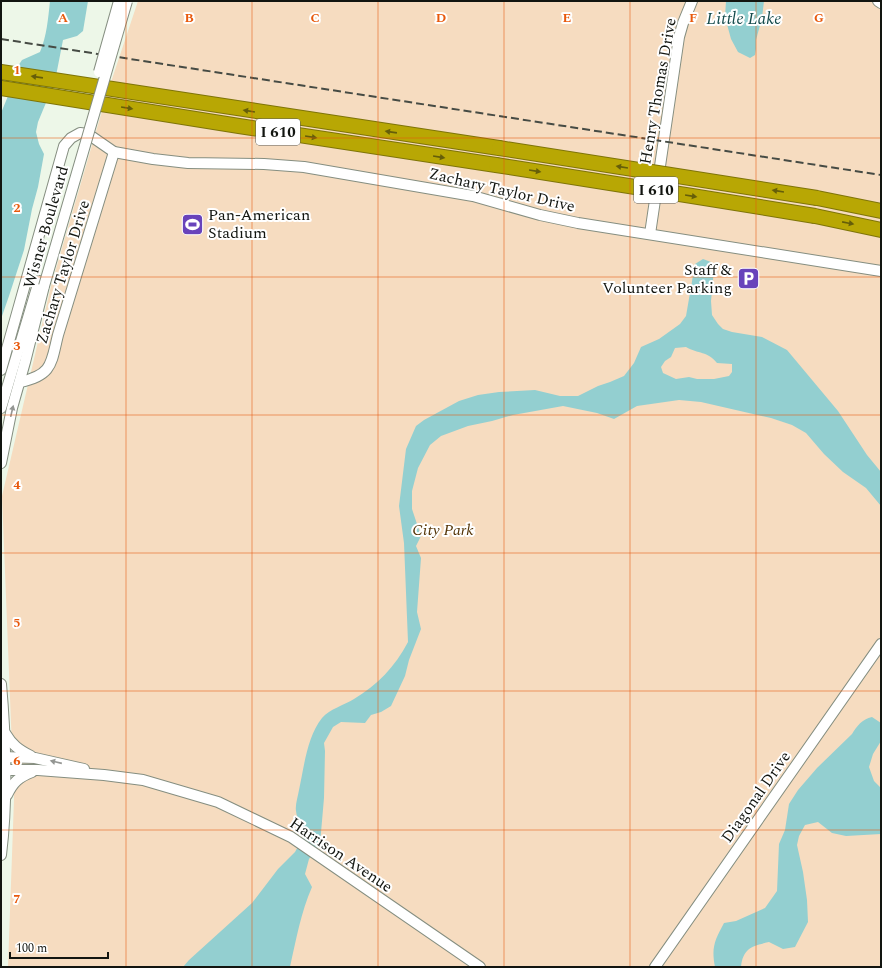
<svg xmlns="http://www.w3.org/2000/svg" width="882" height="968" font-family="Spectral,serif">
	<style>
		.green { fill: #f6dcc0 }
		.water { fill: #93cfd0; fill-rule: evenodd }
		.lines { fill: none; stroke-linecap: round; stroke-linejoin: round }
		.minor-casing { stroke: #858e80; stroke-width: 12 }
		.highway-casing { stroke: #7e7408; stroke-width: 16 }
		.minor { stroke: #fff; stroke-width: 10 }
		.highway { stroke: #b8a704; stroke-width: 14 }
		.rail { stroke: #464b44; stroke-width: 2; stroke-dasharray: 8 4; stroke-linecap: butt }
		.minor-bridge-casing { stroke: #858e80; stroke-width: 12; stroke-linecap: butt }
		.highway-bridge-casing { stroke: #7e7408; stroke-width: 16; stroke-linecap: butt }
		.minor-bridge { stroke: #fff; stroke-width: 10 }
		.highway-bridge { stroke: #b8a704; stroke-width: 14 }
		.oneway { fill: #655e0a }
		.oneway2 { fill: #949693 }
		.grid { fill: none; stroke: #e8590c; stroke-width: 1; stroke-opacity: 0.55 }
		.labels { text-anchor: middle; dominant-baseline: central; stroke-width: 4; stroke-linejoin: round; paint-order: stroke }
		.shield { fill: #fff; stroke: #595b58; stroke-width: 1 }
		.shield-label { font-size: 15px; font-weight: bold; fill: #121510 }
		.street-label { font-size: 16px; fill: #121510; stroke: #fff }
		.poi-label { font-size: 16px; fill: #121510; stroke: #fff; text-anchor: start }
		.park-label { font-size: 16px; font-style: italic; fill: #553507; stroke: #fff }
		.water-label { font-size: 17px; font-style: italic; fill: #154b4c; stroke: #fff }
		.grid-label { font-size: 13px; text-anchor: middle; font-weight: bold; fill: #e8590c; stroke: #fff; stroke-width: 4; stroke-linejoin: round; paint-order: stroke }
	</style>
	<rect width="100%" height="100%" fill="#edf7e8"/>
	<path class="green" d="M138 1H881V967H8L14 799 2 496 51 286 106 97Z"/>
	<g class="water">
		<path d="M50 1H88L83 31 77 36 63 40 55 81 38 122 36 132 39 144 44 154 38 187 32 209 24 250 9 296 1 319V113L8 96 16 69 22 60 40 52C47 35 48 19 50 1Z"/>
		<path d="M726 1H764L762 18 756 40V49L755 55 750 58 738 52 731 39 725 17Z"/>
		<path d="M703 259 711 262 714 269 711 301 712 315 718 324 723 329 732 332 762 337 787 350 838 411 867 455 881 472V506L866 488 843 472 824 454 806 433 792 425 771 418 701 402 679 400 637 406 614 419 597 413 563 406 513 415 492 421 468 426 441 436 430 445 418 468 412 491V509L421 536 416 546 421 558 417 612 421 629 409 660 405 676 391 706 381 712 371 715 365 723 341 722 333 727 324 743 325 751 324 798 320 844 309 859 305 874 312 887C301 912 296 940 290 967H183L189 960 252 903 278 869 295 852 306 832C301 825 297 820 296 811 295 805 298 796 299 790 304 767 307 737 322 718 330 709 344 705 354 699 377 685 395 667 408 642L404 543 399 506 406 449 416 426 424 420 459 401 478 395 499 392 535 390 560 396H578L598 386 610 382 624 376 634 363 641 347 659 339 680 324 686 316 695 264ZM686 347C698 354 708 351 717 363L732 364V372L729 376 714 379H697L689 377 676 379 663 373 661 367 665 361 671 357 675 348Z"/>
		<path d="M872 717 881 723V741L873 754 869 767 874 781 881 788V834L846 836 832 833 818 822 805 825 799 836 797 845 803 872 807 900 808 922 795 947 783 949 769 942C752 946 743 948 741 967H715C711 947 715 940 724 923L736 921 765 908 777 891 779 844 785 830 789 804 798 790 817 768 852 734C857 726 862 719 872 717Z"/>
	</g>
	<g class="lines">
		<defs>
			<g id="minor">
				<path d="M878 1 881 3"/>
				<path d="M650 234 679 37 683 23 692 1"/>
				<path d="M1 370 64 146 71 138 80 133 88 134 114 152 153 159 188 163 264 164 304 167 473 196 540 215 578 223 881 271"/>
				<path d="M20 382C53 375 51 363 58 335L114 152"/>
				<path d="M1 408 39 281"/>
				<path d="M1 463 12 408 25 362 44 286"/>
				<path d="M1 684C6 741 8 798 1 855"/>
				<path d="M5 733C12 745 19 750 31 756"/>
				<path d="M1 757 35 758 84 769"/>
				<path d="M1 770H38L104 775 143 780 218 802 291 837 480 967"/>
				<path d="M7 795C13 782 19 777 32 772"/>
				<path d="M655 967 881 644"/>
			</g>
			<g id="highway">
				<path d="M1 72 499 148"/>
				<path d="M1 88 239 126 496 165"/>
				<path d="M817 198 881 211"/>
				<path d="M815 216 881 230"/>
			</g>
		</defs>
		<use href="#minor" class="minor-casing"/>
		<use href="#highway" class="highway-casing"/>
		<use href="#minor" class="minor"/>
		<use href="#highway" class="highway"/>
		<path class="rail" d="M1 39 881 175"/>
		<defs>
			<g id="minor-bridge">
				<path d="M99 72 119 1"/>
				<path d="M44 286 127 1"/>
			</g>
			<g id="highway-bridge">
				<path d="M499 148 817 198"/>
				<path d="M496 165 692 196 815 216"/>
			</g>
		</defs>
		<use href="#minor-bridge" class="minor-bridge-casing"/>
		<use href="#highway-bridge" class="highway-bridge-casing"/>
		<use href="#minor-bridge" class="minor-bridge"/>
		<use href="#highway-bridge" class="highway-bridge"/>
	</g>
	<defs><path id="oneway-solid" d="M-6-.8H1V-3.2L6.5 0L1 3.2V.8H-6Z"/></defs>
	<g class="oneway">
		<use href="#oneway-solid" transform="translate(37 77) rotate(-172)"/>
		<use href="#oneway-solid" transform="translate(127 108) rotate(9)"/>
		<use href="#oneway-solid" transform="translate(249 111) rotate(-171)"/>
		<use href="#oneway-solid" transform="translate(391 132) rotate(-172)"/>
		<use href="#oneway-solid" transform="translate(311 137) rotate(9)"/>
		<use href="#oneway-solid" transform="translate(439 157) rotate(9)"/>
		<use href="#oneway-solid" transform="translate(622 167) rotate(-171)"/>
		<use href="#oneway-solid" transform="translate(535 171) rotate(9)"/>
		<use href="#oneway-solid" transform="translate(778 191) rotate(-171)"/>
		<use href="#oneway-solid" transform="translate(691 196) rotate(9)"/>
		<use href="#oneway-solid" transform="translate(848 223) rotate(11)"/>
	</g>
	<g class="oneway2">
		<use href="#oneway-solid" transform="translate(12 411) rotate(-77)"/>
		<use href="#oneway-solid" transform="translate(56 762) rotate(-167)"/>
	</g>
	<path class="grid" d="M126 1V967M252 1V967M378 1V967M504 1V967M630 1V967M756 1V967M1 138H881M1 277H881M1 415H881M1 553H881M1 691H881M1 830H881"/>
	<defs>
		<symbol id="stadium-square" viewBox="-11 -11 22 22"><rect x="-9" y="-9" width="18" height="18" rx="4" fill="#6843bb" stroke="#fff"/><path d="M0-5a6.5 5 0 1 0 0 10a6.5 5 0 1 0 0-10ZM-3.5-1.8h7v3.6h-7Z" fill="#fff"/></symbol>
		<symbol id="parking-square" viewBox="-11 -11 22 22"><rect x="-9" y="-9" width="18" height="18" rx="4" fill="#6843bb" stroke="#fff"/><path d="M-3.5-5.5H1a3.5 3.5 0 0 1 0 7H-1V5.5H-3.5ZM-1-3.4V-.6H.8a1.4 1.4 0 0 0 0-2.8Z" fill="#fff"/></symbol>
	</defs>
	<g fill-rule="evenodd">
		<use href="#stadium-square" x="180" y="212" width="25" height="25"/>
		<use href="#parking-square" x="736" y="266" width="25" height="25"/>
	</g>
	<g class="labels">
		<g class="shield">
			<rect x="256" y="119" width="44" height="26" rx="3"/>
			<rect x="634" y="177" width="44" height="26" rx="3"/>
		</g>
		<g class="shield-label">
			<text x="278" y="132">I 610</text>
			<text x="656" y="190">I 610</text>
		</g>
		<g class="street-label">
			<text transform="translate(658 91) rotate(-80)">Henry Thomas Drive</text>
			<text transform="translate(502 190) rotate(13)">Zachary Taylor Drive</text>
			<text transform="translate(46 227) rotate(-74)">Wisner Boulevard</text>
			<text transform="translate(63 272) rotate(-73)">Zachary Taylor Drive</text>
			<text transform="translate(756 797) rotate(-55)">Diagonal Drive</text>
			<text transform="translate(341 855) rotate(34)">Harrison Avenue</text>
		</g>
		<g class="poi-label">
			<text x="208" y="215">Pan-American<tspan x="208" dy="18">Stadium</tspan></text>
			<text x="732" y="270" text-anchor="end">Staff &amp;<tspan x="732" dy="18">Volunteer Parking</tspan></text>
		</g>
		<g class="park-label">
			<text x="443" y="530">City Park</text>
		</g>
		<g class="water-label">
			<text x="744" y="19">Little Lake</text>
		</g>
	</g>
	<g class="grid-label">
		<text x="63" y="22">A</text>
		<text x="189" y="22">B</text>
		<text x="315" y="22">C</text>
		<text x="441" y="22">D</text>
		<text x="567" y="22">E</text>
		<text x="693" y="22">F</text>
		<text x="819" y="22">G</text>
		<text x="17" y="74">1</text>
		<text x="17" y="212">2</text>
		<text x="17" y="350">3</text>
		<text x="17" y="489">4</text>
		<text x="17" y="627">5</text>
		<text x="17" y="765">6</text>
		<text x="17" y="903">7</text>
	</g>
	<rect width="882" height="968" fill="none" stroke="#121510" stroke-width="4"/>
	<path d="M10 952v6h98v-6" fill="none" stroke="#121510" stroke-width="2"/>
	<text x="16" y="952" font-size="12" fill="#121510" stroke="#ffffff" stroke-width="3" paint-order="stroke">100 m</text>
</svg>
